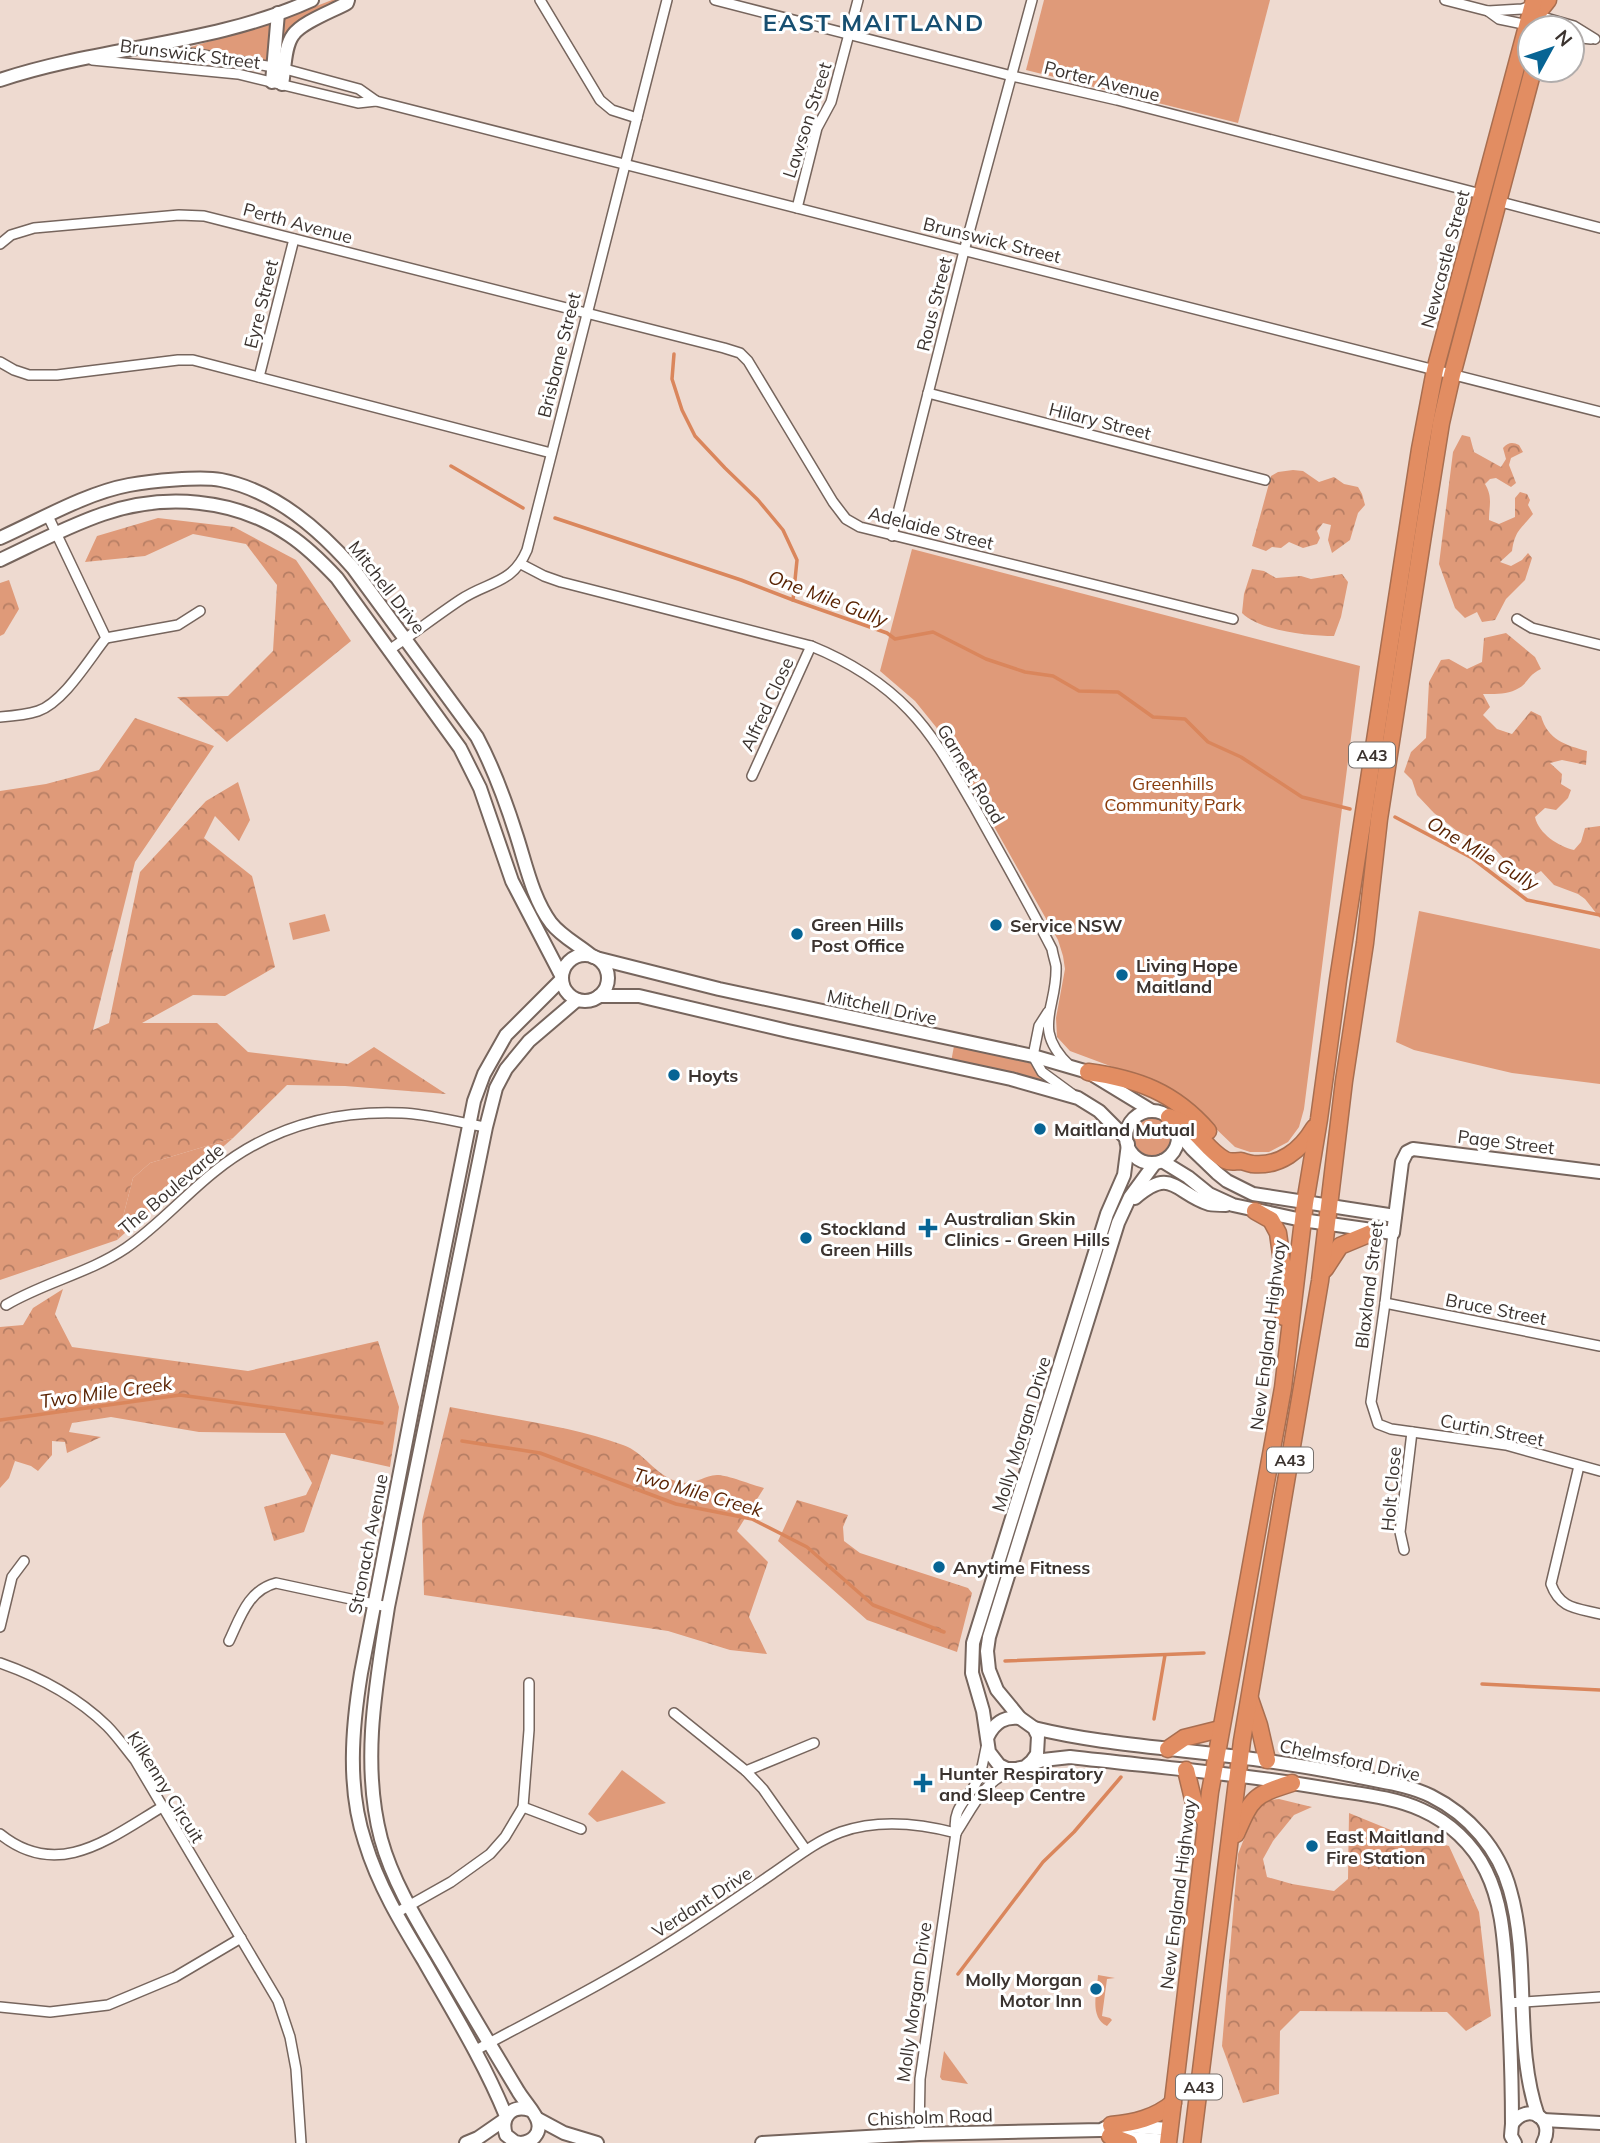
<svg xmlns="http://www.w3.org/2000/svg" width="1600" height="2143" font-family="Mulish,sans-serif">
	<style>
		.green { fill: #df9a79 }
		.forest { fill: url(#forest-crowns) }
		.lines { fill: none; stroke-linecap: round; stroke-linejoin: round }
		.stream { stroke: #da865c; stroke-width: 3.5 }
		.street-casing { stroke: #76655d; stroke-width: 12 }
		.secondary-casing { stroke: #76655d; stroke-width: 16 }
		.highway-casing { stroke: #a86e50; stroke-width: 19 }
		.street { stroke: #fff; stroke-width: 9 }
		.secondary { stroke: #fff; stroke-width: 12 }
		.highway { stroke: #e28d62; stroke-width: 16 }
		.poi-dot { fill: #076494; stroke: #fff; stroke-width: 2.5 }
		.labels { text-anchor: middle; dominant-baseline: central; stroke-width: 6; stroke-linejoin: round; paint-order: stroke }
		.shield { fill: #fff; stroke: #76706d; stroke-width: 2 }
		.shield-label { font-size: 16px; font-weight: bold; fill: #3b332f }
		.street-label { font-size: 18px; fill: #3b332f; stroke: #fff }
		.park-label { font-size: 18px; fill: #893c0c; stroke: #fff }
		.poi-label { font-size: 18px; font-weight: bold; fill: #3b332f; stroke: #fff; text-anchor: start }
		.water-label { font-size: 19px; font-style: italic; fill: #5a2404; stroke: #fff }
		.district-label { font-size: 24px; font-weight: bold; letter-spacing: 2px; fill: #174f71; stroke: #fff }
	</style>
	<defs>
		<pattern id="forest-crowns" width="20" height="18" patternUnits="userSpaceOnUse" patternTransform="scale(1.75)"><rect width="20" height="18" fill="#df9a79"/><path d="M2 6a3 3 0 1 1 6 0M12 15a3 3 0 1 1 6 0" fill="none" stroke="#b67e64"/></pattern>
	</defs>
	<rect width="100%" height="100%" fill="#eedad0"/>
	<g class="green">
		<path d="M332 0H337L298 25 280 58 283 19Z"/>
		<path d="M1044 0H1270L1238 123 1026 70Z"/>
		<path d="M272 22 268 61 190 49 191 47Z"/>
		<path d="M912 549 1360 666 1304 1109 1299 1127 1288 1142 1269 1152H1250L1235 1147 1189 1103 1153 1082 1070 1051 1057 1037 1056 1018 1065 969 1063 956 1058 940 956 759 936 727 915 701 880 671Z"/>
		<path d="M1419 911 1600 949V1084L1512 1073 1414 1050 1396 1042Z"/>
		<path d="M325 914 330 931 293 940 289 923Z"/>
		<path d="M954 1046 1030 1063 1043 1080 1040 1082 951 1062Z"/>
		<circle cx="1153" cy="1137" r="19"/>
		<path d="M233 1138 117 1240 133 1178 150 1163Z"/>
		<path d="M622 1770 666 1803 597 1822 588 1814Z"/>
		<path d="M1098 1975 1115 1978 1107 1979 1102 2016 1110 2018 1112 2020 1107 2026C1089 2017 1097 1992 1098 1975Z"/>
		<path d="M944 2051 968 2084 942 2080 940 2077Z"/>
	</g>
	<g class="forest">
		<path d="M1462 435 1470 437 1474 452 1501 467 1506 459 1503 448C1508 442 1513 442 1519 445L1523 452 1511 458 1509 465 1516 483 1511 487 1496 478 1490 479 1485 484C1493 497 1489 506 1489 520L1499 524 1515 517V498L1520 492 1527 494 1530 500 1528 505 1533 514C1521 529 1515 530 1512 551L1500 562 1511 566 1522 560 1528 553 1532 558 1525 580 1506 599 1495 620 1482 622 1477 612 1465 618 1455 608 1439 564 1453 452Z"/>
		<path d="M1293 470 1303 471 1319 482 1334 477 1344 484 1358 487 1362 494 1365 505 1358 513 1350 540 1332 553 1328 540 1331 525 1323 523 1317 531 1320 538 1317 544 1303 548 1289 542 1281 548 1272 547 1266 551 1252 546 1271 476 1278 472Z"/>
		<path d="M158 518 234 527 296 560 351 641 227 742 177 697 228 696 273 651 277 585 246 544 193 534 145 556 85 562 97 536Z"/>
		<path d="M1252 569 1264 571 1276 578 1301 576 1311 579 1342 574 1348 582 1341 617 1334 636C1309 636 1260 631 1242 613L1244 594Z"/>
		<path d="M9 580 19 609 4 634 0 636V583Z"/>
		<path d="M1506 633 1535 657 1541 669C1528 675 1528 683 1519 688 1508 695 1495 694 1483 694L1490 707 1483 715 1497 729 1512 734 1531 711 1541 716C1548 740 1565 745 1587 751L1586 765 1562 760 1550 763 1562 774 1561 784 1571 790 1568 798 1556 810 1545 808 1535 817C1539 834 1558 846 1574 850L1581 842 1585 828 1600 826V918L1585 899 1578 894 1554 885 1541 871 1524 881 1495 849 1457 831 1434 813 1417 795 1412 780 1404 772 1411 752 1426 738 1429 682 1441 660 1449 659 1467 669 1482 662 1484 638Z"/>
		<path d="M135 718 214 746 135 862 93 1030 109 1023 140 872 206 801 238 782 250 820 239 841 215 816 204 838 252 876 275 967 225 996 193 995 142 1023H217L248 1052 348 1064 374 1047 446 1094 345 1086 287 1085 233 1138 150 1163 133 1178 117 1240 0 1280V791L46 784 99 770Z"/>
		<path d="M63 1289 55 1314 72 1347 248 1371 378 1341 399 1407 390 1467 331 1454 304 1532 274 1541 264 1507 306 1495 312 1483 285 1433 199 1432 111 1417 72 1423 69 1432 101 1437 67 1453 65 1442 52 1441V1455L38 1471 31 1466 15 1461 9 1478 0 1488V1327L23 1325 33 1308Z"/>
		<path d="M450 1407C505 1418 571 1426 623 1445 644 1452 655 1475 676 1481 694 1487 701 1476 717 1475 728 1475 752 1485 764 1488L737 1531 768 1562 749 1617 767 1654 730 1650 668 1631 424 1595 422 1521Z"/>
		<path d="M797 1500 848 1515 843 1527 844 1541 860 1553 968 1588 972 1593 957 1652 867 1620 778 1541Z"/>
		<path d="M1279 1799 1312 1807 1294 1815 1273 1841 1263 1859 1267 1877 1292 1884 1334 1891 1348 1879 1349 1813 1398 1833 1449 1846 1479 1912 1491 2016 1466 2031 1447 2012 1300 2011 1280 2031 1279 2094 1243 2103 1222 2046 1238 1854 1259 1801Z"/>
	</g>
	<g class="lines">
		<g class="stream">
			<path d="M674 354 672 379 682 410 695 436 725 468 758 500 783 530 797 560 793 600"/>
			<path d="M451 466 523 508"/>
			<path d="M555 518 741 580 793 600 887 633 895 639 933 632 986 659 1025 672 1053 676 1079 691 1118 692 1153 717 1185 719 1208 742 1241 757 1302 797 1350 809"/>
			<path d="M1395 817 1472 858 1527 900 1600 915"/>
			<path d="M0 1420 180 1395 382 1423"/>
			<path d="M462 1441 540 1453 676 1504 752 1519 807 1547 873 1605 944 1632"/>
			<path d="M1005 1661 1204 1653"/>
			<path d="M1482 1684 1600 1690"/>
			<path d="M1154 1719 1165 1655"/>
			<path d="M958 1974 1043 1862 1074 1832 1121 1777"/>
		</g>
		<defs>
			<g id="street">
				<path d="M540 0 600 100 612 110 637 118"/>
				<path d="M715 0 1012 76 1117 100 1481 194"/>
				<path d="M1445 0 1488 11 1522 9 1532 6"/>
				<path d="M1488 11 1499 19 1528 25"/>
				<path d="M1546 18 1574 26 1595 39"/>
				<path d="M1572 37 1591 39"/>
				<path d="M144 50 197 54 285 69 359 89 376 101 1600 412"/>
				<path d="M92 60 238 74 358 103 376 101"/>
				<path d="M1497 201 1600 228"/>
				<path d="M797 208 817 128 831 102 858 0"/>
				<path d="M0 244 11 235 34 228 179 215 204 216 724 348 740 353 748 361 833 502 846 519 860 527 1233 619"/>
				<path d="M0 362 14 370 29 375H57L178 360H193L551 453"/>
				<path d="M259 377 294 239"/>
				<path d="M928 393 1265 480"/>
				<path d="M892 536 964 251 1032 0"/>
				<path d="M521 564 544 576 561 582 811 646C848 661 881 681 909 710 936 738 955 774 975 808 1001 855 1028 902 1052 949 1053 955 1055 961 1056 966 1058 1008 1030 1028 1070 1066"/>
				<path d="M1517 619 1532 628 1600 645"/>
				<path d="M106 638 178 625 200 611"/>
				<path d="M389 650C413 634 436 616 460 600 488 581 512 585 527 550L667 0"/>
				<path d="M0 717C13 716 26 715 38 711 64 702 89 659 106 638L48 516"/>
				<path d="M752 776 811 646"/>
				<path d="M1048 1012 1039 1026 1033 1056 1042 1072 1072 1094"/>
				<path d="M1393 1233 1385 1303 1371 1402 1378 1424 1391 1429 1506 1445 1600 1471"/>
				<path d="M1385 1303 1600 1346"/>
				<path d="M6 1305C45 1282 89 1273 126 1248 158 1226 184 1196 214 1172 268 1128 333 1110 402 1113 430 1114 459 1123 486 1127"/>
				<path d="M1579 1466 1551 1584C1560 1609 1577 1608 1600 1614"/>
				<path d="M1404 1550 1400 1532 1412 1432"/>
				<path d="M0 1627 12 1577 24 1561"/>
				<path d="M229 1641C240 1618 248 1590 276 1583L388 1607"/>
				<path d="M0 1663C40 1677 76 1696 107 1726 117 1736 126 1749 135 1760L278 2001 290 2037 296 2069 301 2143"/>
				<path d="M674 1713 746 1771 763 1789 806 1850"/>
				<path d="M746 1771 814 1743"/>
				<path d="M523 1807 581 1829"/>
				<path d="M956 1833C972 1809 983 1781 1012 1771"/>
				<path d="M0 1834C58 1881 110 1838 162 1807"/>
				<path d="M396 1913 451 1882 490 1854 505 1837 523 1807 529 1730V1683"/>
				<path d="M1508 2003 1600 1997"/>
				<path d="M0 2007 50 2012 108 2005 175 1977 241 1938"/>
				<path d="M476 2050C543 2014 611 1980 675 1939 708 1918 740 1896 772 1874 794 1859 816 1841 841 1832 878 1819 918 1823 956 1833"/>
				<path d="M919 2134 920 2079 956 1833C951 1806 970 1799 979 1777 983 1767 984 1755 987 1744"/>
			</g>
			<g id="secondary">
				<path d="M0 80C102 46 214 45 312 0"/>
				<path d="M272 82 278 13"/>
				<path d="M282 84C285 70 284 47 293 35 302 22 333 11 347 3L348 0"/>
				<path d="M0 538C40 520 86 493 129 485 150 481 201 476 221 480 273 490 319 529 353 568L477 737C494 769 506 802 517 837 526 865 533 899 551 923 562 937 579 945 593 957"/>
				<path d="M0 560C34 544 68 526 103 514 164 493 234 498 289 535 307 547 322 562 337 578L460 748 480 788 512 881 562 977"/>
				<circle cx="585" cy="978" r="23"/>
				<path d="M596 958 719 989 1033 1056 1088 1072 1152 1111"/>
				<path d="M599 996H639L788 1031 1011 1079 1078 1098 1099 1111 1126 1138"/>
				<circle cx="1152" cy="1137" r="26"/>
				<path d="M1177 1131 1192 1149 1217 1173 1227 1181 1253 1194 1395 1216"/>
				<path d="M1128 1144 1124 1175 1107 1214 973 1643 972 1673 983 1711 989 1752 999 1765 1007 1769H1016L1025 1767 1032 1761 1037 1754 1038 1736 1034 1728 1020 1718 997 1690 989 1670 987 1651 989 1637 1118 1223 1130 1197 1155 1163"/>
				<path d="M1162 1161 1188 1177 1209 1194 1233 1205 1302 1220 1393 1233 1402 1162 1407 1152 1413 1149 1600 1172"/>
				<path d="M1135 1198C1172 1166 1175 1193 1209 1204 1214 1205 1220 1205 1226 1205"/>
				<path d="M1034 1728C1079 1739 1124 1744 1170 1749 1232 1756 1293 1763 1354 1776 1379 1782 1407 1784 1431 1796 1469 1815 1499 1849 1510 1890 1531 1963 1513 2044 1538 2116"/>
				<path d="M988 1736C995 1722 1005 1716 1020 1718"/>
				<path d="M1028 1765 1043 1760 1070 1757C1156 1767 1243 1774 1329 1789 1359 1794 1394 1797 1422 1810 1449 1822 1473 1844 1486 1871 1503 1905 1504 1944 1507 1980 1510 2028 1512 2076 1512 2124L1511 2136 1515 2143"/>
				<path d="M506 2116C484 2062 453 2012 424 1961 401 1923 378 1885 365 1842 347 1788 352 1728 361 1673L413 1405 474 1101 484 1074 506 1035 562 979"/>
				<path d="M538 2119 564 2133 597 2143"/>
				<path d="M1543 2120 1600 2123"/>
				<path d="M1512 2124C1528 2101 1556 2119 1543 2143"/>
				<path d="M1120 2137 1168 2141"/>
				<path d="M466 2143 478 2138 504 2120"/>
				<path d="M520 2143 515 2142 506 2135C500 2117 512 2104 530 2110"/>
				<path d="M521 2143C532 2142 541 2134 538 2122 536 2113 523 2100 518 2091 492 2048 467 2006 442 1963 419 1924 393 1883 381 1839 361 1763 376 1684 388 1607L486 1127 496 1088 506 1069 529 1041 577 1000"/>
				<path d="M762 2143 919 2134 1101 2130 1111 2125 1169 2129"/>
			</g>
			<g id="highway">
				<path d="M1529 24 1548 0"/>
				<path d="M1088 1072C1138 1079 1174 1092 1208 1131"/>
				<path d="M1169 1117C1200 1127 1202 1147 1225 1160 1231 1163 1235 1161 1241 1161 1244 1162 1248 1163 1252 1164 1280 1167 1301 1150 1314 1128"/>
				<path d="M1255 1211 1271 1220 1278 1233 1283 1269 1281 1289 1284 1317"/>
				<path d="M1325 1269 1340 1246 1376 1231"/>
				<path d="M1250 1699 1259 1725 1267 1760"/>
				<path d="M1168 1749 1184 1738 1220 1729"/>
				<path d="M1186 1770 1194 1803 1206 1822"/>
				<path d="M1236 1834C1252 1797 1254 1795 1292 1783"/>
				<path d="M1111 2125C1134 2123 1155 2118 1173 2103"/>
				<path d="M1110 2136 1129 2143"/>
				<path d="M1168 2143 1210 1792 1283 1388 1305 1203 1319 1119 1338 980 1420 449 1435 370 1534 0"/>
				<path d="M1192 2143 1242 1741 1320 1281 1344 1081 1365 943 1379 819 1423 535 1441 423 1452 375 1533 70"/>
			</g>
		</defs>
		<use href="#street" class="street-casing"/>
		<use href="#secondary" class="secondary-casing"/>
		<use href="#highway" class="highway-casing"/>
		<use href="#street" class="street"/>
		<use href="#secondary" class="secondary"/>
		<use href="#highway" class="highway"/>
	</g>
	<g class="poi-dot">
		<circle cx="996" cy="925" r="7"/>
		<circle cx="797" cy="934" r="7"/>
		<circle cx="1122" cy="975" r="7"/>
		<circle cx="674" cy="1075" r="7"/>
		<circle cx="1040" cy="1129" r="7"/>
		<path d="M924.5 1217.5h7v7h7v7h-7v7h-7v-7h-7v-7h7z"/>
		<circle cx="806" cy="1238" r="7"/>
		<circle cx="939" cy="1567" r="7"/>
		<path d="M919.5 1772.5h7v7h7v7h-7v7h-7v-7h-7v-7h7z"/>
		<circle cx="1312" cy="1846" r="7"/>
		<circle cx="1096" cy="1989" r="7"/>
	</g>
	<g class="labels">
		<g class="shield">
			<rect x="1349" y="742.5" width="46" height="25" rx="5"/>
			<rect x="1267" y="1447.5" width="46" height="25" rx="5"/>
			<rect x="1176" y="2074.5" width="46" height="25" rx="5"/>
		</g>
		<g class="shield-label">
			<text x="1372" y="755">A43</text>
			<text x="1290" y="1460">A43</text>
			<text x="1199" y="2087">A43</text>
		</g>
		<g class="street-label">
			<text transform="translate(190 54) rotate(7)">Brunswick Street</text>
			<text transform="translate(1102 81) rotate(14)">Porter Avenue</text>
			<text transform="translate(807 120) rotate(-72)">Lawson Street</text>
			<text transform="translate(298 223) rotate(15)">Perth Avenue</text>
			<text transform="translate(992 240) rotate(14)">Brunswick Street</text>
			<text transform="translate(1445 259) rotate(-75)">Newcastle Street</text>
			<text transform="translate(261 304) rotate(-76)">Eyre Street</text>
			<text transform="translate(934 304) rotate(-76)">Rous Street</text>
			<text transform="translate(559 355) rotate(-76)">Brisbane Street</text>
			<text transform="translate(1100 421) rotate(14)">Hilary Street</text>
			<text transform="translate(931 528) rotate(14)">Adelaide Street</text>
			<text transform="translate(387 587) rotate(52)">Mitchell Drive</text>
			<text transform="translate(767 704) rotate(-65)">Alfred Close</text>
			<text transform="translate(971 774) rotate(59)">Garnett Road</text>
			<text transform="translate(882 1007) rotate(12)">Mitchell Drive</text>
			<text transform="translate(1506 1142) rotate(7)">Page Street</text>
			<text transform="translate(171 1189) rotate(-40)">The Boulevarde</text>
			<text transform="translate(1369 1285) rotate(-83)">Blaxland Street</text>
			<text transform="translate(1496 1309) rotate(11)">Bruce Street</text>
			<text transform="translate(1268 1335) rotate(-83)">New England Highway</text>
			<text transform="translate(1492 1430) rotate(11)">Curtin Street</text>
			<text transform="translate(1021 1434) rotate(-73)">Molly Morgan Drive</text>
			<text transform="translate(1391 1489) rotate(-85)">Holt Close</text>
			<text transform="translate(368 1544) rotate(-79)">Stronach Avenue</text>
			<text transform="translate(1350 1760) rotate(12)">Chelmsford Drive</text>
			<text transform="translate(166 1787) rotate(58)">Kilkenny Circuit</text>
			<text transform="translate(1178 1894) rotate(-83)">New England Highway</text>
			<text transform="translate(702 1902) rotate(-33)">Verdant Drive</text>
			<text transform="translate(914 2002) rotate(-82)">Molly Morgan Drive</text>
			<text transform="translate(930 2117) rotate(-2)">Chisholm Road</text>
		</g>
		<g class="park-label">
			<text x="1173" y="783">Greenhills<tspan x="1173" dy="21">Community Park</tspan></text>
		</g>
		<g class="poi-label">
			<text x="811" y="924">Green Hills<tspan x="811" dy="21">Post Office</tspan></text>
			<text x="1010" y="925">Service NSW</text>
			<text x="1136" y="965">Living Hope<tspan x="1136" dy="21">Maitland</tspan></text>
			<text x="688" y="1075">Hoyts</text>
			<text x="1054" y="1129">Maitland Mutual</text>
			<text x="944" y="1218">Australian Skin<tspan x="944" dy="21">Clinics - Green Hills</tspan></text>
			<text x="820" y="1228">Stockland<tspan x="820" dy="21">Green Hills</tspan></text>
			<text x="953" y="1567">Anytime Fitness</text>
			<text x="939" y="1773">Hunter Respiratory<tspan x="939" dy="21">and Sleep Centre</tspan></text>
			<text x="1326" y="1836">East Maitland<tspan x="1326" dy="21">Fire Station</tspan></text>
			<text x="1082" y="1979" text-anchor="end">Molly Morgan<tspan x="1082" dy="21">Motor Inn</tspan></text>
		</g>
		<g class="water-label">
			<text transform="translate(828 598) rotate(21)">One Mile Gully</text>
			<text transform="translate(1483 853) rotate(31)">One Mile Gully</text>
			<text transform="translate(106 1392) rotate(-8)">Two Mile Creek</text>
			<text transform="translate(698 1492) rotate(16)">Two Mile Creek</text>
		</g>
		<g class="district-label">
			<text x="874" y="22">EAST MAITLAND</text>
		</g>
	</g>
	<g transform="translate(1551 49) rotate(50)"><circle r="33" fill="#ffffff" stroke="#b1adac" stroke-width="2"/>
	<path d="M0-5L12 26L0 18L-12 26Z" fill="#076494"/>
	<text y="-10" font-size="19" font-weight="bold" text-anchor="middle" fill="#3b332f">N</text>
	</g>
</svg>
